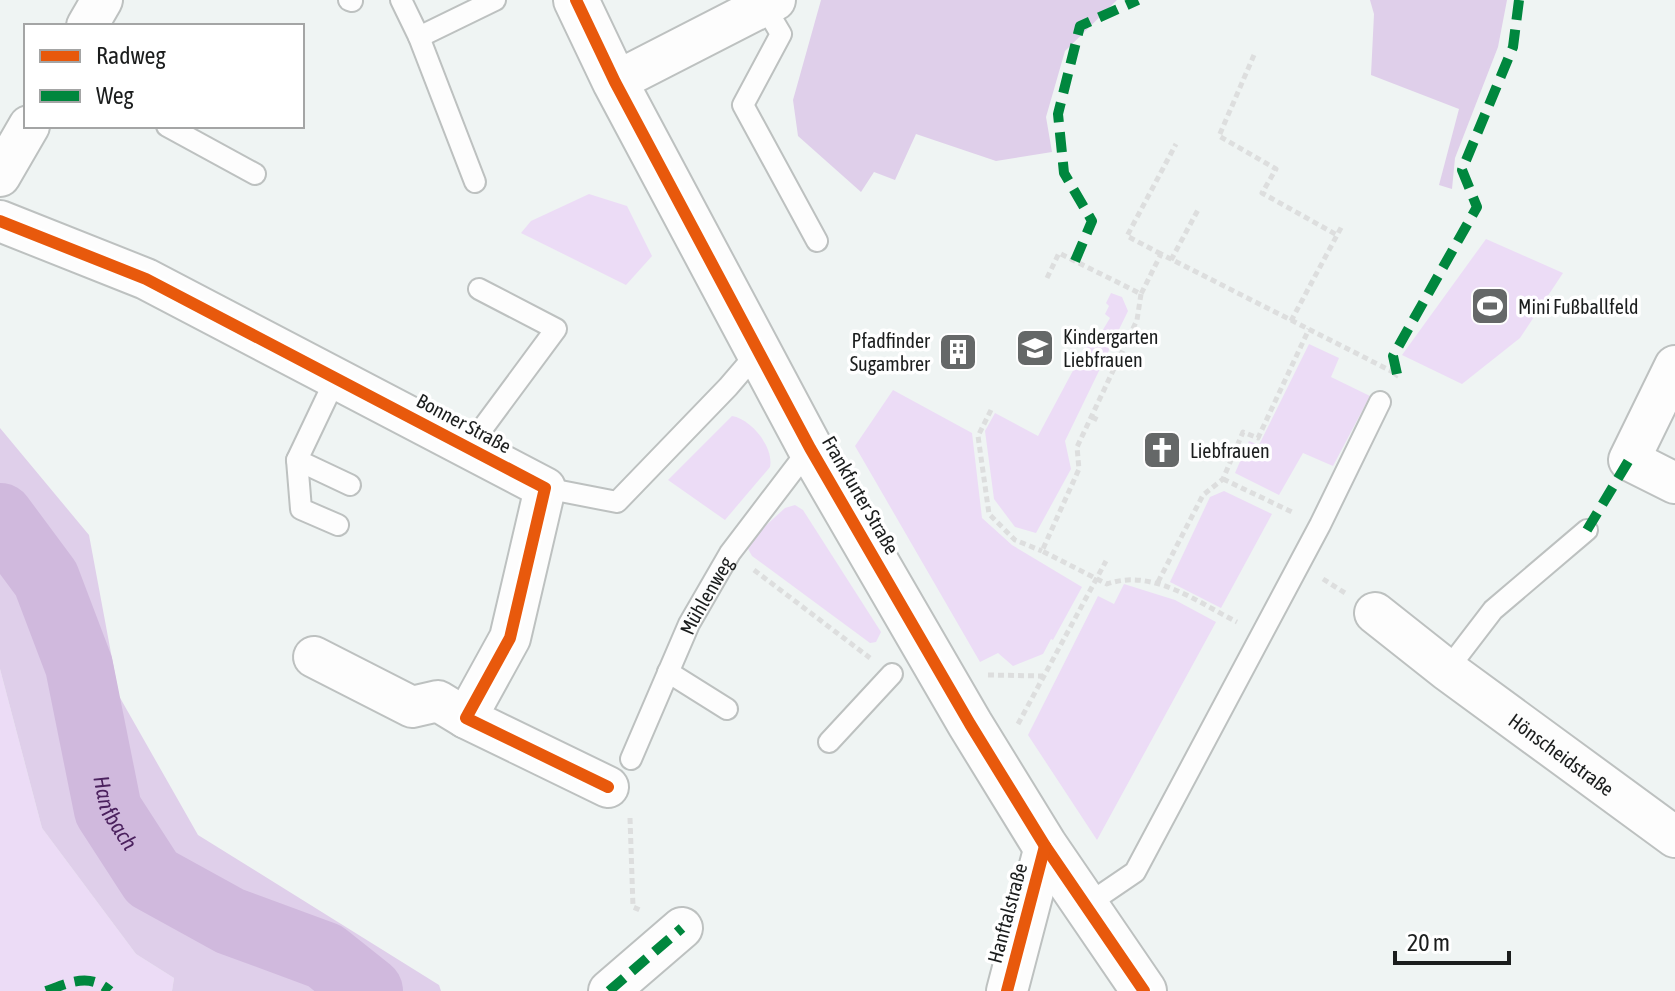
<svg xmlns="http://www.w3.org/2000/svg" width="1675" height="991" font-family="'Asap Condensed',sans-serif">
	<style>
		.green { fill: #ecdcf6 }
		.forest { fill: #dfcfea }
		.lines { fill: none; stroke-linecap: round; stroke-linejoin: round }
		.river { stroke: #d0b9dd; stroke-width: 68 }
		.service-casing { stroke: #bdc1c0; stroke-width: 24 }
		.minor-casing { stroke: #bdc1c0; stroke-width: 44 }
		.secondary-casing { stroke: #bdc1c0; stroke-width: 48 }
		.path { stroke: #dddede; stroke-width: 5; stroke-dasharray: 6 4; stroke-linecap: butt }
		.service { stroke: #fdfdfd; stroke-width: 20 }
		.minor { stroke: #fdfdfd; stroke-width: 40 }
		.secondary { stroke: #fdfdfd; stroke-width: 44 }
		.quiet { stroke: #00873e; stroke-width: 10; stroke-dasharray: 20 10; stroke-linecap: butt }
		.cycleway-casing { stroke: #fff; stroke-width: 17 }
		.cycleway { stroke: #e8590c; stroke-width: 12 }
		.labels { text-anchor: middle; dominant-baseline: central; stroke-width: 7; stroke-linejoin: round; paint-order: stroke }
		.poi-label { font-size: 20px; fill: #1b1d1d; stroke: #fff; text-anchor: start }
		.street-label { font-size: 20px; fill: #1b1d1d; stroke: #fff }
		.water-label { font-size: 22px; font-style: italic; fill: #4b215e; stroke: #fff }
	</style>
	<rect width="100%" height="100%" fill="#eff4f3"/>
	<g class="green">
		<path d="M589 194 627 206 652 256 626 285 521 233 531 221Z"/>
		<path d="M1486 239 1563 273 1520 338 1462 384 1402 355Z"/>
		<path d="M1111 293 1122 297 1128 311 1065 441 1071 469 1036 533 1015 527 994 499 985 431 995 413 1038 436 1092 335 1098 338 1110 318 1105 314 1109 306 1106 303Z"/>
		<path d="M1309 344 1339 358 1331 377 1370 396 1333 466 1303 453 1279 495 1235 473 1249 441 1259 445Z"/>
		<path d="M893 390 972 433 982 518 1012 545 1082 587 1053 640 1051 639 1043 654 1013 666 998 653 980 662 855 446Z"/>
		<path d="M732 416C751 419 774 447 770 467L725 520 668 480Z"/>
		<path d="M1224 491 1272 514 1221 608 1170 582 1210 497Z"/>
		<path d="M795 505 803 510 881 632 876 642 870 643 752 556 747 547 749 541 785 508Z"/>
		<path d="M1124 584 1175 600 1216 622 1097 840 1028 735 1098 596 1114 604Z"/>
		<path d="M0 669 42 828 136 954 174 978 172 991H0Z"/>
	</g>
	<g class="forest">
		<path d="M821 0H1117L1065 51 1046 117 1052 152 996 161 916 134 895 180 874 172 861 192 798 136 793 100Z"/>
		<path d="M1370 0H1507L1498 47 1455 158 1452 189 1439 185 1459 109 1371 75 1374 14Z"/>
		<path d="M0 428 89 535 119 696 198 835 439 985 441 991H172L174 978 136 954 42 828 0 669Z"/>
	</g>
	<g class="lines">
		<path class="river" id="s1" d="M0 517 46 579 79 666 108 810 152 878 230 921 325 956 369 991"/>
		<defs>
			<g id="service">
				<path d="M349 0 352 1"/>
				<path d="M401 0 419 37 495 0"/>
				<path d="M765 7 781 34 743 105 817 241"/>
				<path d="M419 37 475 182"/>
				<path d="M167 126 255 174"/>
				<path d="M336 378 297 460 301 509 338 525"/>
				<path d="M468 448 556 329 479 289"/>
				<path d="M297 460 350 485"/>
				<path d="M545 488 617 502 728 387 758 352"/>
				<path d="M1447 670 1493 610 1587 530"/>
				<path d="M668 672 727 709"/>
				<path d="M829 742 892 674"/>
				<path id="s2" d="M631 759 689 624 730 553 810 448"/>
				<path d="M1085 906 1135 872 1320 525 1380 402"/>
			</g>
			<g id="minor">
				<path d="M87 26 102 0"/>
				<path d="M615 82 775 0"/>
				<path d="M0 176 29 126"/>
				<path d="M0 221 146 279 545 488 510 638 466 718 608 787"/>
				<path d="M1675 366 1629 460 1675 483"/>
				<path id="s3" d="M1375 613 1447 670 1675 837"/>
				<path d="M314 657 412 707 438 701 466 718"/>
				<path d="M609 991 682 928"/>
				<path d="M1007 991 1045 846"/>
			</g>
			<path id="secondary" d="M576 0 615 82 810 448 970 724 1045 846 1144 991"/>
		</defs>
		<use href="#service" class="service-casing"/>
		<use href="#minor" class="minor-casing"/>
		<use href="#secondary" class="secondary-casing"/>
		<g class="path">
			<path d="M1254 55 1219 136 1276 169 1262 193 1337 235"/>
			<path d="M1161 254 1127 236 1176 144"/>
			<path d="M1171 260 1199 208"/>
			<path d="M1047 278 1059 253 1141 294 1161 254 1397 374 1395 377"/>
			<path d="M1141 294 1137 320 1077 447 1079 469 1042 551 1107 584C1153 568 1197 602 1237 622"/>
			<path d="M1291 321 1343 224"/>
			<path d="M991 410 978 436 989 514 1015 540 1042 551"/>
			<path d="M1092 417 1100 421"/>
			<path d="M1223 479 1294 513"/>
			<path d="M754 570 870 658"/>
			<path d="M1323 579 1345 593"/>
			<path d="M1158 582 1203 495 1223 479 1243 432 1258 438 1309 329"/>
			<path d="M988 675 1043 676"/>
			<path d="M1018 724 1106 561"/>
			<path d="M630 818 633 907 642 911"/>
		</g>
		<use href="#service" class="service"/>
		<use href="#minor" class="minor"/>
		<use href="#secondary" class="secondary"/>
		<g class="quiet">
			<path d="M1075 261 1092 221 1064 173 1058 114 1080 26 1138 0"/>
			<path d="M1397 374 1393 356 1477 207 1462 170 1513 47 1519 0"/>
			<path d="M1587 530 1629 460"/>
			<path d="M46 991C69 983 89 972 110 991"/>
			<path d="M609 991 682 928"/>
		</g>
		<defs>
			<g id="cycleway">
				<path d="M576 0 615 82 810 448 970 724 1045 846 1144 991"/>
				<path d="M0 221 146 279 545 488 510 638 466 718 608 787"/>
				<path d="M1007 991 1045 846"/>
			</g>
		</defs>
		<use href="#cycleway" class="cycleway-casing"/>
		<use href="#cycleway" class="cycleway"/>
	</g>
	<defs>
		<symbol id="stadium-square" viewBox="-11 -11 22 22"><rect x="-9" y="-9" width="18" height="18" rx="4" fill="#656868" stroke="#fff"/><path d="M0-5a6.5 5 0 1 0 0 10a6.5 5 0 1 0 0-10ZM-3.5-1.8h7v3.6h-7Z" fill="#fff"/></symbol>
		<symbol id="school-square" viewBox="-11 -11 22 22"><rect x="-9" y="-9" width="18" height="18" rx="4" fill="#656868" stroke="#fff"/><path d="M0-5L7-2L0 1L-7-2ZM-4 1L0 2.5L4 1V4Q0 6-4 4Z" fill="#fff"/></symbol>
		<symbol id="building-square" viewBox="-11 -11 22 22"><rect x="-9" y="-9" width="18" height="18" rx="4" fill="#656868" stroke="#fff"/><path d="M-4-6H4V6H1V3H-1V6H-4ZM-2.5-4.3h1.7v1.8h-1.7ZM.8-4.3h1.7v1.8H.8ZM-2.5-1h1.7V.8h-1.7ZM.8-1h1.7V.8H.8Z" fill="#fff"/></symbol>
		<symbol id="church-square" viewBox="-11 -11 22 22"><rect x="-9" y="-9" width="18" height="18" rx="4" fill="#656868" stroke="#fff"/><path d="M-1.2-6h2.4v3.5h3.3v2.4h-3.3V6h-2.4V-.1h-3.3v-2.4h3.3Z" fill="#fff"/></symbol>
	</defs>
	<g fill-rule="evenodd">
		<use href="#stadium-square" x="1468" y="284" width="44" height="44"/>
		<use href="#school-square" x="1013" y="326" width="44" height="44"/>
		<use href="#building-square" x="936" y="330" width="44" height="44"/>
		<use href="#church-square" x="1140" y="428" width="44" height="44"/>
	</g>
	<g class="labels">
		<g class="poi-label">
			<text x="1518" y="306">Mini Fußballfeld</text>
			<text x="1063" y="336">Kindergarten<tspan x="1063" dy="23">Liebfrauen</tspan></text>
			<text x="930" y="340" text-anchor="end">Pfadfinder<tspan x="930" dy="23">Sugambrer</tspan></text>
			<text x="1190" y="450">Liebfrauen</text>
		</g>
		<g class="street-label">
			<text transform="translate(464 423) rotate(28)">Bonner Straße</text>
			<text transform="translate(861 495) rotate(60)">Frankfurter Straße</text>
			<text stroke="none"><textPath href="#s2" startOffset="180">Mühlenweg</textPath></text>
			<text stroke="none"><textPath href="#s3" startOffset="234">Hönscheidstraße</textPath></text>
			<text transform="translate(1007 913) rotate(-75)">Hanftalstraße</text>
		</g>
		<g class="water-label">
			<text stroke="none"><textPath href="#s1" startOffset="322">Hanfbach</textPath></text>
		</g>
	</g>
	<rect x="24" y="24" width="280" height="104" fill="#ffffff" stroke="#a4a5a5" stroke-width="2"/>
	<rect x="40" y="50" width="40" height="12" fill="#e8590c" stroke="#a4a5a5" stroke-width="2"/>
	<text x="96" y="64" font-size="24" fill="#1b1d1d">Radweg</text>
	<rect x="40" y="90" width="40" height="12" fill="#00873e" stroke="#a4a5a5" stroke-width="2"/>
	<text x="96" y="104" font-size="24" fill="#1b1d1d">Weg</text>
	<path d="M1395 951v12h114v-12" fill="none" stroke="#1b1d1d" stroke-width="4"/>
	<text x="1407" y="951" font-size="24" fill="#1b1d1d" stroke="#ffffff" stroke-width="6" paint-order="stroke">20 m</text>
</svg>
